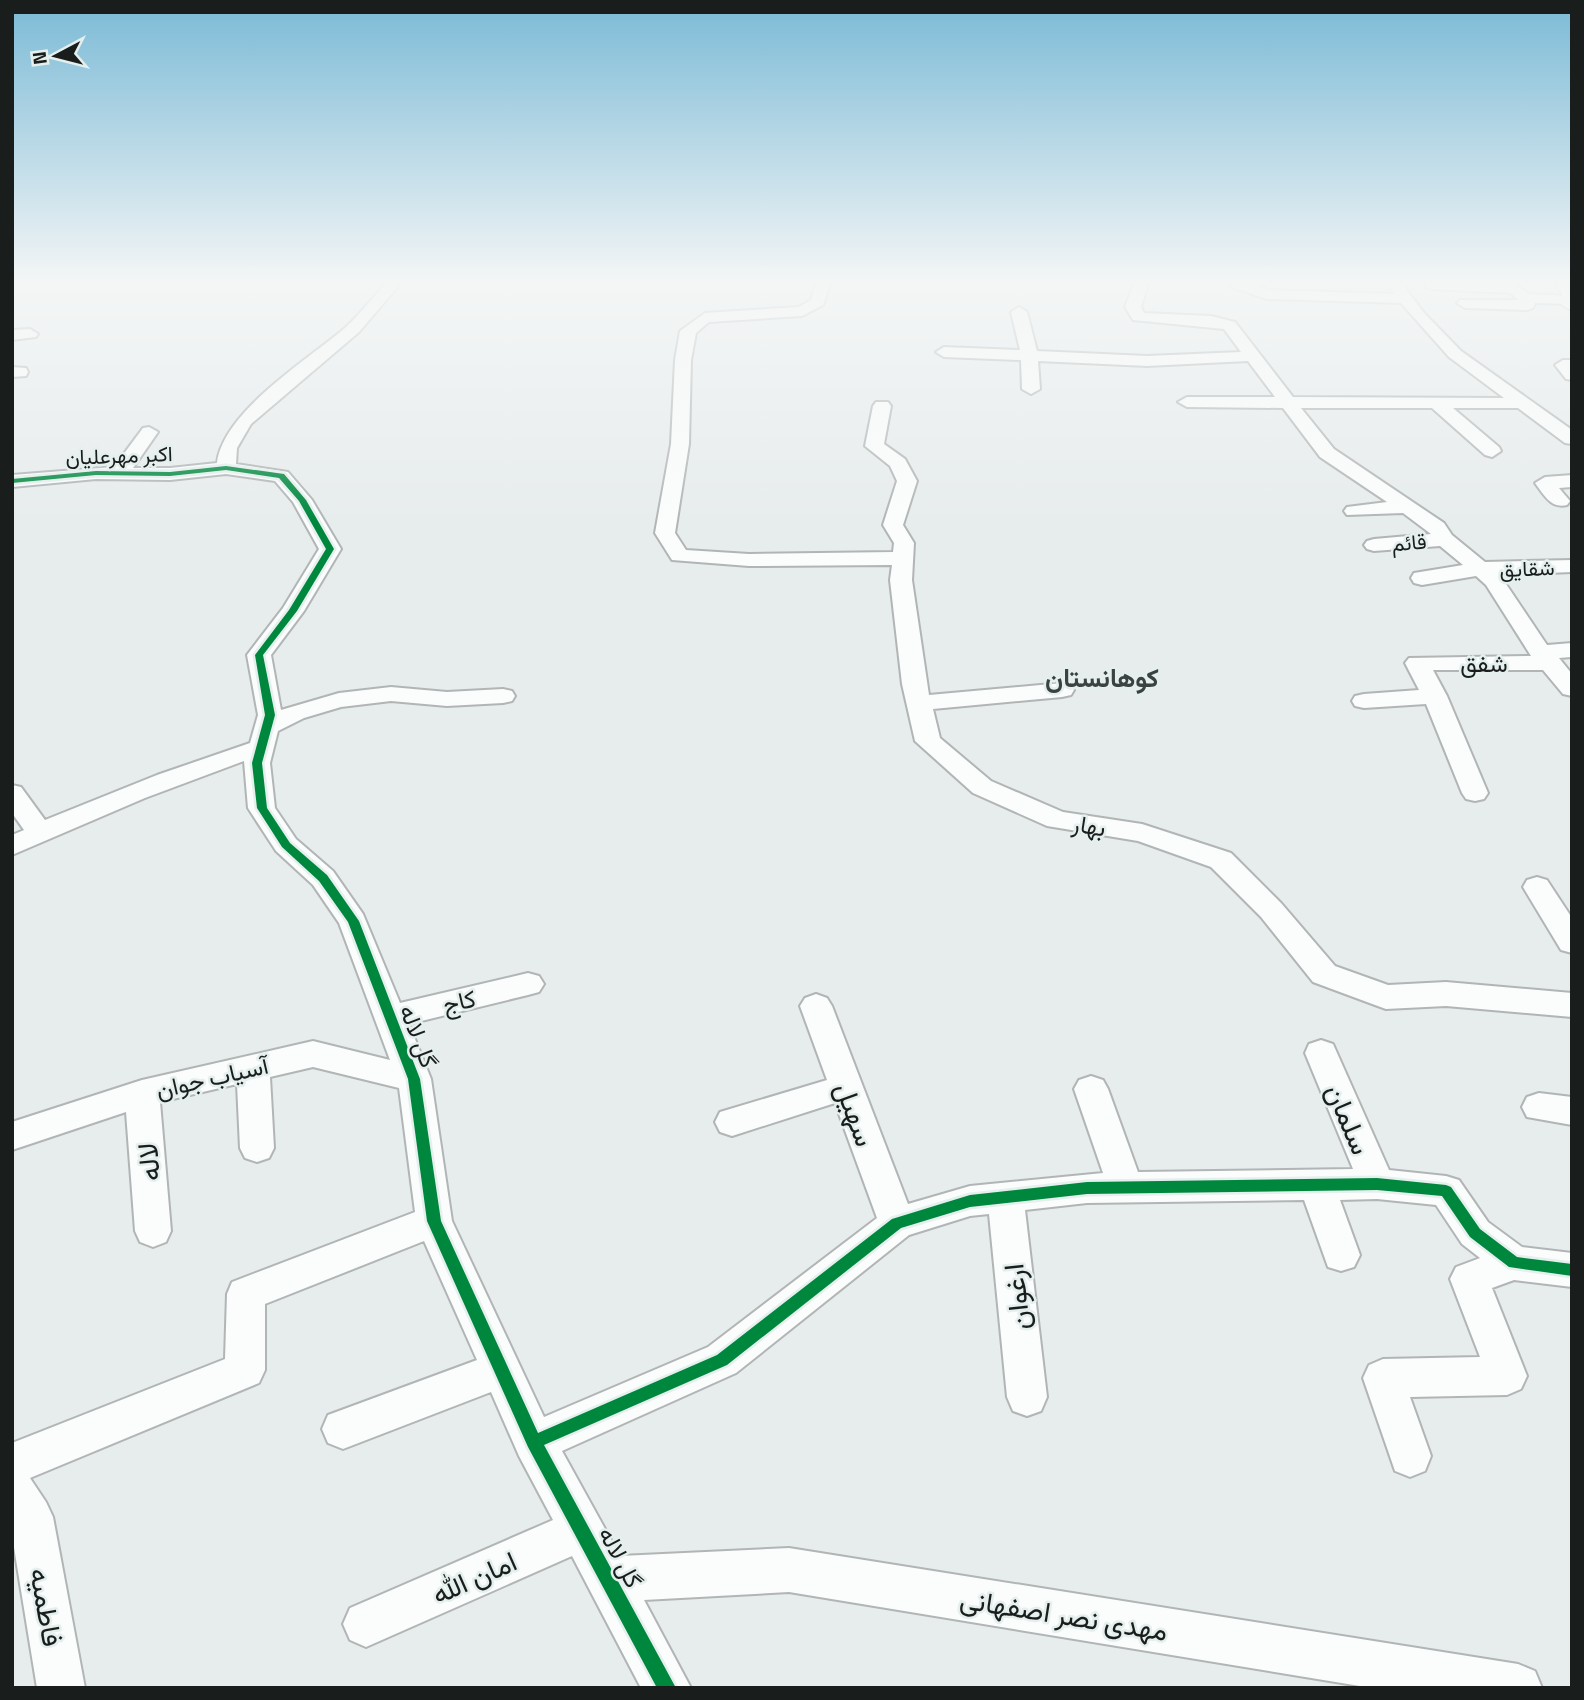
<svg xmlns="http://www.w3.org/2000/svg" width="1584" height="1700" font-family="'Titillium Web',Vazirmatn,sans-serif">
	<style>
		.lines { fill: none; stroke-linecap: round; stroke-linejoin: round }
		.minor-casing { stroke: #b1b5b5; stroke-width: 4 }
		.tertiary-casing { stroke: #b1b5b5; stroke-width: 3 }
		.minor { fill: #fbfcfc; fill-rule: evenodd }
		.tertiary { fill: #fbfcfc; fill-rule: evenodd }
		.cycleway-casing { stroke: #e4efee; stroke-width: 5 }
		.cycleway { fill: #00873e; fill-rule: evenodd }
		.labels { text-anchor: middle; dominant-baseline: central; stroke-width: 5; stroke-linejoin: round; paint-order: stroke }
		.far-street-label { font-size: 21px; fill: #191d1c; stroke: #e4efee }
		.street-label { font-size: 24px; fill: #191d1c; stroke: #e4efee }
		.neighbourhood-label { font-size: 26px; font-weight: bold; fill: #3a4342; stroke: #e4efee }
		.near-street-label { font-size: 28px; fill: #191d1c; stroke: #e4efee }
	</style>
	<rect width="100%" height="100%" fill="#e7ecec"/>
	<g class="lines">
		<defs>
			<g id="minor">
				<path d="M385 284H400L359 332 251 424 237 448 236 464 288 472 312 500 341 549 304 611 271 655 281 710 339 693 391 687 447 692 503 689 512 691 515 696 512 701 503 703 447 706 391 701 341 707 304 718 278 731 270 763 275 808 296 839 333 871 363 914 400 1003 528 973 539 976 544 984 539 992 528 995 409 1024 431 1079 452 1221 544 1417 708 1347 877 1218 835 1103 732 1136 720 1132 715 1122 720 1112 827 1080 800 1006 805 998 816 994 827 998 832 1006 908 1204 970 1186 1103 1173 1074 1089 1079 1080 1091 1076 1103 1080 1108 1089 1138 1172 1353 1169 1305 1053 1309 1044 1321 1040 1333 1044 1389 1170 1446 1176 1459 1180 1488 1222 1522 1247 1572 1253V1287L1514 1280 1492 1288 1527 1376 1521 1389 1507 1395 1410 1397 1431 1456 1425 1471 1410 1477 1395 1471 1363 1378 1369 1365 1383 1359 1480 1357 1450 1279 1456 1267 1480 1258 1462 1244 1436 1205 1377 1199 1340 1200 1360 1255 1354 1267 1341 1271 1328 1267 1304 1200 1087 1203 1025 1210 1047 1397 1041 1411 1027 1416 1013 1411 1007 1397 989 1214 970 1216 909 1235 736 1373 562 1451 620 1556 789 1548 1518 1664 1535 1671 1542 1688H1372L789 1592 644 1600 691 1688H641L572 1556 366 1647 350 1640 343 1624 350 1608 553 1520 519 1456 491 1392 343 1449 328 1443 322 1429 328 1415 477 1360 424 1241 265 1304V1370L259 1383 30 1478 46 1502 53 1517 85 1688H37L12 1535V1443L225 1359 227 1294 232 1282 415 1212 399 1088 313 1067 270 1077 274 1148 269 1158 257 1162 245 1158 240 1148 237 1084 160 1102 171 1231 166 1242 153 1247 140 1242 135 1231 126 1112 12 1150V1122L142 1080 313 1041 390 1060 339 923 313 885 276 851 248 808 244 761 145 798 12 855V835L24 830 12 813V785L21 787 45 820 157 775 250 743 258 715 247 655 283 608 319 549 293 502 275 481 226 474 170 480 96 479 12 487V475L114 467 143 428 149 427 158 432 133 468H170L217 463C223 412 306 361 345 328 359 315 372 299 385 284Z"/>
				<path d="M816 284H830L823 305 802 316 709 322 696 333 691 360 689 444 675 533 686 550 749 554 893 552 894 543 883 525 897 481 890 466 865 446 873 406 876 402H888L891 406 884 444 905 459 917 481 903 525 914 543 912 580 929 695 1062 683 1071 685 1074 690 1071 695 1062 697 933 709 940 738 991 781 1063 812 1142 824 1231 853 1281 903 1335 966 1388 985 1446 982 1572 993V1017L1446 1006 1386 1009 1375 1005 1313 982 1261 917 1211 867 1138 841 1047 826 973 793 915 741 902 684 890 580 892 565 749 566 672 560 655 533 671 444 675 360 680 331 705 313 799 307 811 300Z"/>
				<path d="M1134 284H1148L1141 307 1144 313 1211 316 1235 322 1293 397 1504 398 1449 357 1401 303 1267 299 1232 287 1230 284H1251L1268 290 1394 294 1387 284H1402L1424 313 1461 351 1572 430V444L1565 443 1518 408H1453L1499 447 1501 451 1492 457 1485 455 1432 408H1301L1334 449 1444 523 1452 535 1485 562 1572 560V572L1500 575 1547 645 1572 643V657L1559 658 1572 674V696L1563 694 1543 670H1433L1447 696 1488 793 1484 799 1475 801 1466 799 1462 793 1426 704 1364 708 1355 706 1352 701 1355 696 1364 694 1419 690 1405 663 1409 658 1531 656 1486 585 1476 576 1422 585 1414 583 1411 578 1414 573 1463 565 1440 546 1374 551 1367 549 1364 545 1367 541 1374 539 1431 534 1403 513 1347 515 1344 511 1347 507 1387 502 1320 457 1283 408 1187 407 1178 402 1187 397H1275L1248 361 1147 366 1038 361 1040 389 1031 394 1022 389 1021 360 944 357 936 352 944 347 1020 350 1011 312 1019 307 1027 312 1037 351 1147 356 1241 352 1224 329 1133 320 1125 307Z"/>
				<path d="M1425 284 1515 285 1529 294 1572 296V304L1535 303 1533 308 1528 310 1465 308 1457 303 1460 300H1518L1511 293 1432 289 1427 288Z"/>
				<path d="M30 329 38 334 36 337 12 340V330Z"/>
				<path d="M1563 360H1572V380L1566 379 1555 365Z"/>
				<path d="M12 367 26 368 28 372 26 376 12 377Z"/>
				<path d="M1572 475V487L1559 488 1570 501 1567 505C1551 509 1544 495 1535 483L1545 477Z"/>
				<path d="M1537 877 1547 880 1572 918V953L1561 950 1523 887 1527 880Z"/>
				<path d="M1539 1093 1572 1097V1125L1527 1117 1522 1107 1527 1097Z"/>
			</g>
			<path id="tertiary" d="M1555 284H1572V311L1562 305V293Z"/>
		</defs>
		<use href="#minor" class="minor-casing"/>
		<use href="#tertiary" class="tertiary-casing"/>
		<use href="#minor" class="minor"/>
		<use href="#tertiary" class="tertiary"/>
		<defs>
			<path id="cycleway" d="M226 466 284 474 306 500 334 549 297 611 263 655 275 715 262 763 267 808 290 843 327 875 359 921 420 1079 441 1221 538 1433 717 1355 892 1219 970 1195 1087 1182 1377 1178 1446 1185 1451 1187 1480 1229 1517 1257 1572 1264V1276L1509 1267 1470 1237 1442 1196 1377 1190 1087 1194 970 1207 901 1228 727 1365 544 1445 676 1688H657L528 1447 427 1221 408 1079 348 922 319 881 282 847 257 808 252 763 265 715 255 655 289 610 326 549 299 501 279 478 226 470 170 476 96 475 12 483V479L96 471 170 472Z"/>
		</defs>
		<use href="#cycleway" class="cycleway-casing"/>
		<use href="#cycleway" class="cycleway"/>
	</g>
	<linearGradient id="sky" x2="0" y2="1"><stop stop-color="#7bbad6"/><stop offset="0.54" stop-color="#f4f6f6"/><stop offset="1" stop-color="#f4f6f6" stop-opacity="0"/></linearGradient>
	<rect width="1584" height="522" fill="url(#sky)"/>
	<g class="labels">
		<g class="far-street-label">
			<text transform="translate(119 455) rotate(-2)">اکبر مهرعلیان</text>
			<text transform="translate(1409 542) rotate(-5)">قائم</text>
			<text transform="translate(1527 568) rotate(-2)">شقایق</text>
		</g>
		<g class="street-label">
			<text x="1484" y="663">شفق</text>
			<text transform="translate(1089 825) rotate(9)">بهار</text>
			<text transform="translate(459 1001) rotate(-13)">کاج</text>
			<text transform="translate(419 1036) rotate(69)">گل لاله</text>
			<text transform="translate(212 1077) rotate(-13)">آسیاب جوان</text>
			<text transform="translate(621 1557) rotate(62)">گل لاله</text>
		</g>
		<g class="neighbourhood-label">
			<text x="1102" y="677">کوهانستان</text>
		</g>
		<g class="near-street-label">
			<text transform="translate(856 1114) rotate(70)">سهیل</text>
			<text transform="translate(1349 1119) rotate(67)">سلمان</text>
			<text transform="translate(148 1162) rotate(-95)">لاله</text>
			<text transform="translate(1016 1297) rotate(-96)">ارغوان</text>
			<text transform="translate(474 1577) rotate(-24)">امان الله</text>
			<text transform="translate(47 1607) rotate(80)">فاطمیه</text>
			<text transform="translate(1064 1614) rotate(9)">مهدی نصر اصفهانی</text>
		</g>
	</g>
	<rect width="1584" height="1700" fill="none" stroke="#191d1c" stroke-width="28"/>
	<g transform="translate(56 56) rotate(263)" stroke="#e4efee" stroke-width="5" paint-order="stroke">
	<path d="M0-5L12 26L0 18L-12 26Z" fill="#191d1c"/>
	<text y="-10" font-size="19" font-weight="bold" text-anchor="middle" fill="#191d1c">N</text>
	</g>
</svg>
